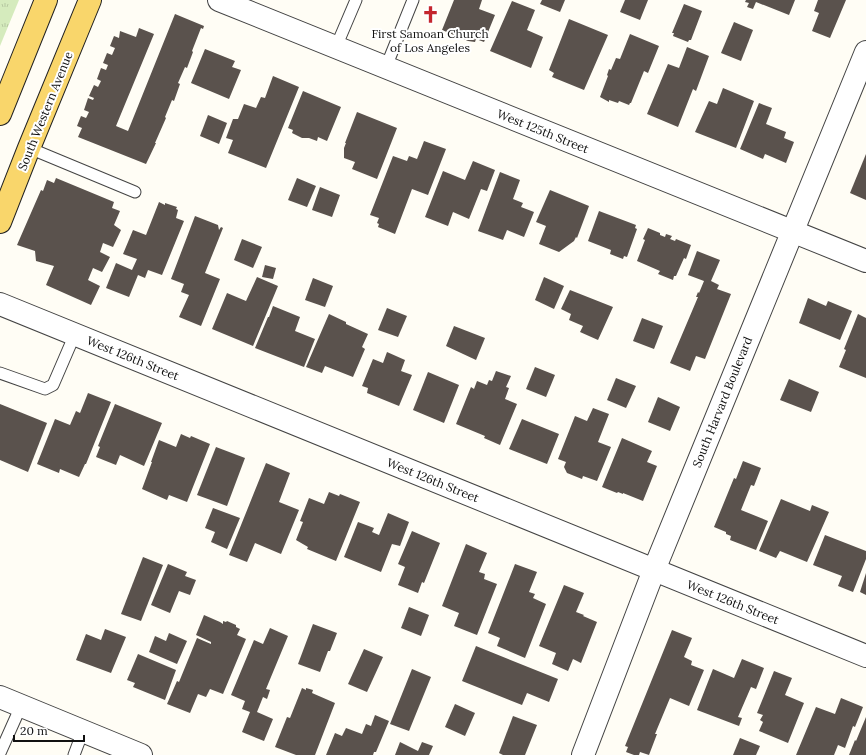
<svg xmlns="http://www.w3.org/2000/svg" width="866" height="755" font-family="Lora,serif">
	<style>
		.grass { fill: url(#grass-tufts) }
		.building { fill: #5a524d }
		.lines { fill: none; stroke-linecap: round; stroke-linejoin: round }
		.lane-casing { stroke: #444; stroke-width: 13 }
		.street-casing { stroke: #444; stroke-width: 24 }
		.primary-casing { stroke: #222; stroke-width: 24 }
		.lane { stroke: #fff; stroke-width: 11 }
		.street { stroke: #fff; stroke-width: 22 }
		.primary { stroke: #f9d66b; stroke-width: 22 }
		.labels { text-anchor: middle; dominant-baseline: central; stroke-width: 4; stroke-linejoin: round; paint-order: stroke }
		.poi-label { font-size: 12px; fill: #111; stroke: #fff }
		.street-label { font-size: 12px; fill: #111; stroke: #fff }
	</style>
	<defs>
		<pattern id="grass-tufts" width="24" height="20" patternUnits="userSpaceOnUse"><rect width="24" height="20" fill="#d5ebbd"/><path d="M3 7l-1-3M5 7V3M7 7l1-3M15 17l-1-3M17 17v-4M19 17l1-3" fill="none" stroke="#b6c8a1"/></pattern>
	</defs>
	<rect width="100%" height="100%" fill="#fffdf5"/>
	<path class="grass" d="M0 0H19L0 46Z"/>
	<g class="building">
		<path d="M454 0H482L479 9 495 15 484 42 476 39 475 42 468 41 442 30Z"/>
		<path d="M542 0H565L560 12 540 4Z"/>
		<path d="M625 0H648L640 20 620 12Z"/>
		<path d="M746 0H795L789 15 756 2 753 9 747 7 749 3 745 2Z"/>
		<path d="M818 0H846L830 38 812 31 819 13 814 11Z"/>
		<path d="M512 1 535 10 527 30 543 37 531 68 490 51Z"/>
		<path d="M684 4 702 11 691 40H689L688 42 673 36 674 33H672Z"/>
		<path d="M175 14 204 26 203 29 201 28 192 51 193 52 187 68 185 67 178 83 180 84 174 101 172 100 165 117 166 118 155 143H156L146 164 78 137 82 128 77 126 81 116 86 118 89 112 84 110 88 98 93 100 94 98 89 96 94 85 98 87 101 81 97 79 101 68 106 70 108 65 103 63 107 53 112 55 115 48 110 46 114 36 119 38 120 31 136 37 139 28 154 34 116 126 128 131Z"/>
		<path d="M569 19 608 35 584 90 552 77 554 73 549 70Z"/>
		<path d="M734 22 753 30 741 61 721 53Z"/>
		<path d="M630 34 659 46 648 73 644 71 631 103H630L629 105 619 101 618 103 609 100V102L600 97 608 76 607 75 609 69 611 70 616 58 620 59Z"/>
		<path d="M687 47 709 56 696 91 693 89 678 127 647 114 668 64 679 68Z"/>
		<path d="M205 49 235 61 232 67 241 70 229 99 191 83Z"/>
		<path d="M273 76 299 87 266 168 228 153 233 140 226 138 233 119H238L244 104 256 108 261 97 265 98Z"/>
		<path d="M723 88 754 101 736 148 695 132 709 101 717 104Z"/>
		<path d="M303 91 341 107 327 141 318 137 317 141 309 138H302L292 133 293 130 288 128Z"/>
		<path d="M759 103 772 108 766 124 786 132 784 138 794 142 786 163 765 154 763 159 740 149Z"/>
		<path d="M357 112 397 128 377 179 352 169 355 162 344 158V148L346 143H345Z"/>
		<path d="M208 115 227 123 219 144 200 136Z"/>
		<path d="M424 141 446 149 428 195 412 189 395 234 378 227 379 224 377 223 379 218 370 215 393 156 407 161 409 156 417 159Z"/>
		<path d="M866 154V200L850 193Z"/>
		<path d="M473 161 495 170 487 191 481 189 469 219 453 212 448 226 425 217 443 171 465 180Z"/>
		<path d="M500 172 520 180 513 199 523 203 521 207 534 212 524 237 507 230 503 240 478 231Z"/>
		<path d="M56 178 114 202 112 208 120 211 114 225 121 230 113 247 103 243 100 252 110 257 102 272 93 268 88 280 100 286 91 305 46 285 54 266 36 261 35 251 17 245 41 190 43 191 47 180 54 183Z"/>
		<path d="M297 178 316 186 307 207 288 200Z"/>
		<path d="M320 187 340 195 332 217 312 210Z"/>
		<path d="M550 190 589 206 577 238 576 237 574 241 559 252 539 244 546 226 536 222Z"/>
		<path d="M159 202 165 205V203L177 207 176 209 178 210 176 218 184 221 162 275 148 270 145 278 138 275 129 297 106 288 116 263 132 270 137 259 123 254 133 230 146 235Z"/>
		<path d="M599 211 636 225 635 228 637 229 627 257 624 256 623 259 610 254 611 250 588 241Z"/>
		<path d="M195 216 218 225 219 230 221 227 223 228 205 273 220 279 201 326 179 317 189 295 181 292 184 284 171 279Z"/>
		<path d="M648 228 660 233V235L665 237 666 234 672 236 670 239 675 241 676 239 691 245 686 259 684 258 676 276H674L673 280 658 274 660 271 637 261 645 240 643 239Z"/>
		<path d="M242 239 262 247 253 268 234 260Z"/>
		<path d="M697 251 720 260 711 281 719 285 717 289 731 294 705 359 696 356 690 371 670 363 698 297H696L698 292 699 293 704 281 688 275Z"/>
		<path d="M265 265 276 268 273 279 262 277Z"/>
		<path d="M257 277 278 286 253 346 212 329 227 293 246 301Z"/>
		<path d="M544 277 564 286 554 309 535 300Z"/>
		<path d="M313 278 333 286 325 307 305 300Z"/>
		<path d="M570 290 613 307 598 340 580 332 583 326 569 320 571 314 561 309Z"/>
		<path d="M808 298 826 306 828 301 852 311 840 340 799 323Z"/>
		<path d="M273 306 300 317 295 331 315 339 304 367 255 348 268 317H269Z"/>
		<path d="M387 308 407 316 398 337 378 330Z"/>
		<path d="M329 314 346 322V324L368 334 362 347 365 349 353 377 325 366 322 373 306 367Z"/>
		<path d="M858 314 866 318V378L839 367 846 350 844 349Z"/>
		<path d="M642 318 663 326 654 349 633 341Z"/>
		<path d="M454 326 485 338 476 360 446 346Z"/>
		<path d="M387 352 405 360 401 371 412 375 399 406 367 393 368 388 362 386 373 359 383 363Z"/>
		<path d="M535 367 555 375 546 397 526 389Z"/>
		<path d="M496 371 511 376 506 387 509 388 505 399 517 404 500 445 484 438 485 436 456 424 471 387 474 389 477 381 487 385 489 380 492 381Z"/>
		<path d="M428 372 459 385 444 423 413 410Z"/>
		<path d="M616 378 636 386 626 408 607 400Z"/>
		<path d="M789 379 819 392 811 412 780 400Z"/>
		<path d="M88 393 111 402 86 464H85L79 477 60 469 59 473 37 464 55 419 70 425 76 411 80 413Z"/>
		<path d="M658 397 680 407 670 431 648 422Z"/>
		<path d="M0 404 47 423 28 472 0 460Z"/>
		<path d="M115 404 162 423 144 466 120 455 116 465 96 457 100 447 98 446Z"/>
		<path d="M593 408 609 414 598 442 611 447 597 481 583 476 582 479 567 473 564 467 566 462 558 459 575 416 587 421Z"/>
		<path d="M522 419 559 434 547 464 509 449Z"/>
		<path d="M181 434 190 438 191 436 210 444 187 502 169 495 167 500 142 489 152 462H151L159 440 176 447Z"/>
		<path d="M622 438 652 451 647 462 657 466 643 501 623 493V494L618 492 617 493 602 487Z"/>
		<path d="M216 447 245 458 227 506 197 495Z"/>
		<path d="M743 461 761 468 754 486 751 485 741 510 768 521 756 550 730 540 731 536 726 534V532L714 527 734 478 736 479Z"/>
		<path d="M266 463 290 473 279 502 299 510 281 554 255 543 247 562 229 555Z"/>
		<path d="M329 492 339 496 340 494 360 502 336 561 307 549 308 547 296 540 303 522 300 521 309 498 324 504Z"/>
		<path d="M781 499 810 511 812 505 829 512 807 562 780 551 776 558 759 551Z"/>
		<path d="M213 508 240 518 227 549 211 542 215 532 205 528Z"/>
		<path d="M388 513 409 522 400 546 392 544 381 572 344 557 358 522 374 528 372 532 379 535Z"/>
		<path d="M412 531 440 543 424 583 422 582 418 593 398 585 405 567 398 564Z"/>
		<path d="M825 535 866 551V559L853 592 838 586 842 576 813 565Z"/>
		<path d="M466 544 487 553 479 572 485 574 484 579 497 584 477 635 454 626 459 613 442 606Z"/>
		<path d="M143 557 163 565 141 621 121 614Z"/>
		<path d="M168 564 187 572 185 576 196 580 190 595 179 591 170 613 151 605Z"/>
		<path d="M515 564 537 572 529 592 535 594 533 598 546 604 525 658 497 646 500 638 488 633Z"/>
		<path d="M866 573V595L860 592Z"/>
		<path d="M564 585 584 593 576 612 584 615 583 616 597 622 581 663 573 659 568 671 552 664 556 653 539 646Z"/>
		<path d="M409 607 429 615 421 636 401 628Z"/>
		<path d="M204 615 220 622 223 624V621L226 622 227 621 236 625V627L240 629 237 635 246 639 223 694 210 689 206 697 198 694 190 713 167 704 177 681 179 682 197 638 211 644V642L196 635Z"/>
		<path d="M313 624 337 633 330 651H328L320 672 298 664Z"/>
		<path d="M270 628 288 636 266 689 270 690 267 699 263 697 257 712 273 719 264 741 242 732 250 712 242 709 245 701 231 695 254 640 263 644Z"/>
		<path d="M105 629 126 637 111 673 76 660 86 634 101 640Z"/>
		<path d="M672 630 692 638 684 657 692 661 691 665 704 670 689 706 670 698 655 734H657L649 755 640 752 639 755H634L626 752 628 747 625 746Z"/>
		<path d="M169 633 187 641 177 664 149 652 155 636 166 641Z"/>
		<path d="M476 646 558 679 549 702 527 693 522 705 462 681Z"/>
		<path d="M364 649 383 657 367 692 348 684Z"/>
		<path d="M138 654 176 670 165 700 133 687 135 683 127 680Z"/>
		<path d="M742 659 764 668 756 689 751 687 738 717 742 718 739 726 697 710 713 669 734 678Z"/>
		<path d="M412 669 431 677 409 731 390 724Z"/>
		<path d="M774 671 792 678 785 695 804 703 788 743 759 731 763 722 760 720 763 715 757 713Z"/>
		<path d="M302 688 306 690V688L313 690 312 693 335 703 315 755H296L275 747 287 717 290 718Z"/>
		<path d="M841 698 863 707 855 727 853 726 845 748 838 745 834 755H796L816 707 835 714Z"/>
		<path d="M455 704 475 713 465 736 445 727Z"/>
		<path d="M375 715 389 721 376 752H374L373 755H326L335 733 342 736 346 728 362 734 366 724 371 726Z"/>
		<path d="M513 716 537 725 525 755H503L499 753Z"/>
		<path d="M866 717V755H849L855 740 856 741Z"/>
		<path d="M740 738 760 746 756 755H733Z"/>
		<path d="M400 742 418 751 422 742 433 746 429 755H395Z"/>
	</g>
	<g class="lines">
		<defs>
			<g id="lane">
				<path d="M336 47 356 0"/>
				<path d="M386 67 413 0"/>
				<path d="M29 148 135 192"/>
				<path d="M0 373 45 389 53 385 75 334"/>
				<path d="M0 753 21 706"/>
				<path d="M74 755 83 731"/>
			</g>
			<g id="street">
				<path d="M219 0 866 261"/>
				<path d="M0 304 866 656"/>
				<path d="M0 697 141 755"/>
				<path d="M583 755 654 570 866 52"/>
			</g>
			<g id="primary">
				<path d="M0 114 46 0"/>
				<path d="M0 222 29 148 90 0"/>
			</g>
		</defs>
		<use href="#lane" class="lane-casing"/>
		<use href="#street" class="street-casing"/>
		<use href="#primary" class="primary-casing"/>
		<use href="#lane" class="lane"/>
		<use href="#street" class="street"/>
		<use href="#primary" class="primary"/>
	</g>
	<defs>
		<symbol id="church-bare" viewBox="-9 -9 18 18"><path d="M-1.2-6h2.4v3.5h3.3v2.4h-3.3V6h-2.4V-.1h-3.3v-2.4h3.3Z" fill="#c4262e" stroke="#fff" stroke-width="2.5" paint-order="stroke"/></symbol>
	</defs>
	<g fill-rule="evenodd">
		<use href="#church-bare" x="418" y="2" width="25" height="25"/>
	</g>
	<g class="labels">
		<g class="poi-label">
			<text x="430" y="33">First Samoan Church<tspan x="430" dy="14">of Los Angeles</tspan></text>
		</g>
		<g class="street-label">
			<text transform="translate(45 111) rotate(-68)">South Western Avenue</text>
			<text transform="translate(543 131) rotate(22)">West 125th Street</text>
			<text transform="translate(133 358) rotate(22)">West 126th Street</text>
			<text transform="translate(722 402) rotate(-68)">South Harvard Boulevard</text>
			<text transform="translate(433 480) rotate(22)">West 126th Street</text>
			<text transform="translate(733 602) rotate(22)">West 126th Street</text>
		</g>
	</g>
	<path d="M14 735v6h70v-6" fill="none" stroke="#111111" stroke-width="2"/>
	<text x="20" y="735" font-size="12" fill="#111111" stroke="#ffffff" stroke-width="3" paint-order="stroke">20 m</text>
</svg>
